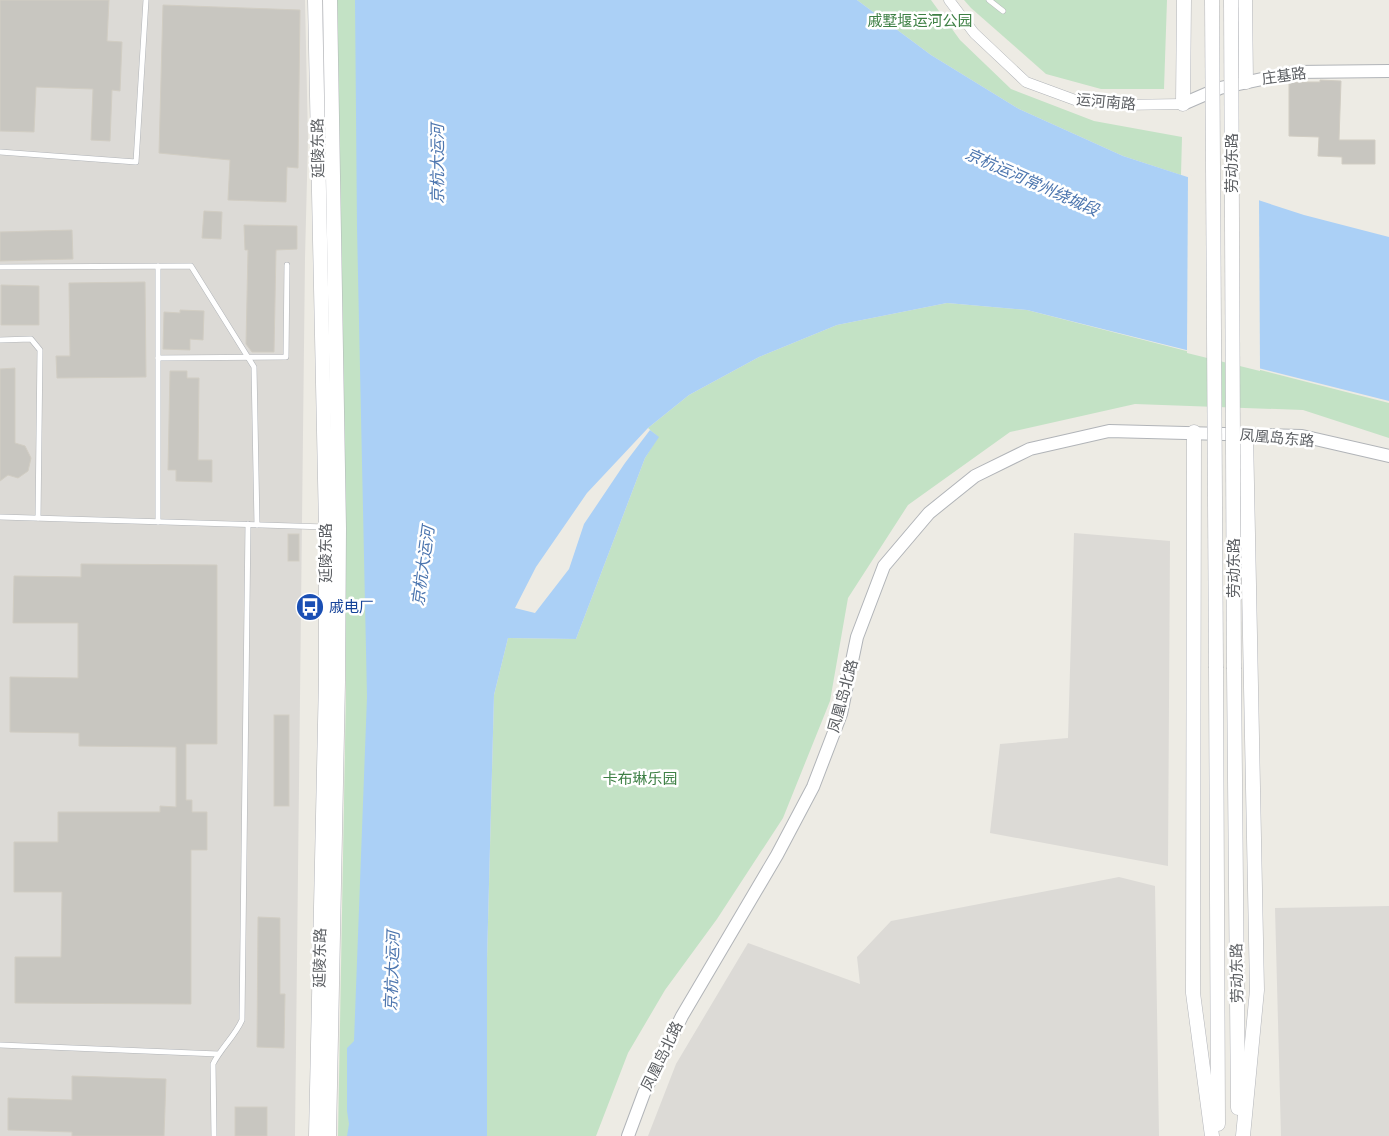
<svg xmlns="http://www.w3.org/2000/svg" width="1389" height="1136" font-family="Figtree,'Noto Sans SC',sans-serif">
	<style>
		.industrial { fill: #dcdad6 }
		.green { fill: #c3e2c5 }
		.water { fill: #abd0f6 }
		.pier { fill: #edebe4 }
		.building { fill: #c8c6c0; stroke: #d1cdc3 }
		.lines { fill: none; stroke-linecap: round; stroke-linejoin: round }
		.service-casing { stroke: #b1b4b8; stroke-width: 6 }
		.minor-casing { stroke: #b1b4b8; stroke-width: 11 }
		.tertiary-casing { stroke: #b1b4b8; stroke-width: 14 }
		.secondary-casing { stroke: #b3b5ba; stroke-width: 15 }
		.service { stroke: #fff; stroke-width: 5 }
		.minor { stroke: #fff; stroke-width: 10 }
		.tertiary { stroke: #fff; stroke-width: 12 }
		.secondary { stroke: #fff; stroke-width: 14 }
		.secondary-bridge-casing { stroke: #b3b5ba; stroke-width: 15; stroke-linecap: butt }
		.secondary-bridge { stroke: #fff; stroke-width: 14 }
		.labels { text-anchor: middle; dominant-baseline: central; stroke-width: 5; stroke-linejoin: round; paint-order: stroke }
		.park-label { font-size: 15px; fill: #3e8045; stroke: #fff }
		.street-label { font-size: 15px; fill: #5c5f63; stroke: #fff }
		.transit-label { font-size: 15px; fill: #164399; stroke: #fff; text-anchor: start }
		.water-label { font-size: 16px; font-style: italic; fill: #4d76af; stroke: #fff }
	</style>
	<rect width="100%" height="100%" fill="#edebe4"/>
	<g class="industrial">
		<path d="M0 0H305L308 139 305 258 295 1136H0Z"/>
		<path d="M1074 533 1170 541 1168 866 990 833 1000 744 1068 738Z"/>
		<path d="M1119 877 1155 886 1159 1136H648L676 1064 748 943 860 984 857 957 891 921Z"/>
		<path d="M1389 906V1136H1281L1275 908Z"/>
	</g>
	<g class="green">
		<path d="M336 0H369L370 687 357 1136H338L346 690Z"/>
		<path d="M857 0H931L960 40 1011 89 1094 121 1182 137 1181 175 1123 156 1019 109 931 55Z"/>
		<path d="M964 0H1167L1164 89H1101L1046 74 971 8Z"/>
		<path d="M947 303 1027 310 1389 403V438L1303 410 1135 404 1010 432 908 505 848 598 830 701 783 818 717 919 665 990 628 1053 596 1136H487V960L494 695 508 638 576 639 645 458 658 437 648 428 689 395 759 357 837 325Z"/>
	</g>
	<path class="water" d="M355 0H857L931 55 1019 109 1123 156 1304 215 1389 237V401L1027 310 947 303 837 325 759 357 689 395 648 428 587 493 536 567 515 608 535 613 569 569 584 524 625 463 650 430 659 437 645 458 576 639 508 638 494 695 487 960V1136H347L349 1124 347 1111V1048L354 1041 367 697 357 228Z"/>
	<path class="pier" d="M1188 174 1259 197 1260 371 1187 353Z"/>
	<g class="building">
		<path d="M0 0H109L107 41 122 42 120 91 112 90 110 141 91 140 93 89 36 87 34 132 0 131Z"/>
		<path d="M163 5 300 10 298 168 287 167 286 202 228 200 230 160 159 153Z"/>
		<path d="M1320 80 1341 81 1339 140H1375V164H1342V157L1318 156 1319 137 1289 136V82H1320Z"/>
		<path d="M204 211 222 212 221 239 202 238Z"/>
		<path d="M244 225 297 226V249L276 250 274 352H252L246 344 248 250H245Z"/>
		<path d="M72 230 73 259 0 261V232Z"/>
		<path d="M145 282 146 377 57 378 56 356H70L69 283Z"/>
		<path d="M1 285 39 286V325H1Z"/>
		<path d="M180 310 204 311 203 340 190 339V350L163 349 164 312 180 313Z"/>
		<path d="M15 368V443L25 446 31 458 28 471 18 478 8 475 0 481V369Z"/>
		<path d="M170 371H187V378H199L198 460H212V482L176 481V470H168Z"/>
		<rect x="288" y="534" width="11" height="27"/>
		<path d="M81 564 217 565V744H186V800H192V812H207V850H191V1004L15 1003V957H61L62 892H14V842H58V812H160V806L176 807V747L79 746V733L10 732V677L78 678V623H13L14 576 81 577Z"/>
		<rect x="274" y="715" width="15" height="91"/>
		<path d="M258 917 280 918V994H285L284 1048 257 1047Z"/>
		<path d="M72 1076 166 1079 164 1136H72V1132L8 1130V1098L72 1100Z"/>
		<rect x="235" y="1107" width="32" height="29"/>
	</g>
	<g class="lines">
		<defs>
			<g id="service">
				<path d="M989 0 1003 11"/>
				<path d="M0 152 136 162 146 0"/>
				<path d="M0 267 191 266 254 367 257 525"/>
				<path d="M0 340 31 339 40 350 38 518"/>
				<path d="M158 358 286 357 287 265"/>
				<path d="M0 517 326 527"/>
				<path d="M158 522V266"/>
				<path d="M0 1045 218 1054"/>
				<path d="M214 1136 213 1064C221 1048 235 1036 242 1020L248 524"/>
			</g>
			<path id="minor" d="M949 0 974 33 1026 82 1075 100 1120 105 1183 104"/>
			<g id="tertiary">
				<path d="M1183 104 1220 88 1295 72 1389 71"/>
				<path d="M628 1136 644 1093 682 1016 777 855 813 787 841 714 857 637 884 566 929 513 975 476 1030 449 1109 431 1302 436 1389 456"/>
			</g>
			<g id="secondary">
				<path d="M315 0 326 527V678L316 1136"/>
				<path d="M1245 0 1246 82"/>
				<path d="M1183 104 1184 0"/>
				<path d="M1194 432 1193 993 1212 1136"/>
				<path d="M1216 668 1218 1124"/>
				<path d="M1234 669 1238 1108"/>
				<path d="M329 1136 338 682 339 528 330 0"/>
				<path d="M1243 1136 1257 990 1246 434"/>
			</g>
		</defs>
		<use href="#service" class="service-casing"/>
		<use href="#minor" class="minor-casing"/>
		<use href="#tertiary" class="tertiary-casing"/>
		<use href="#secondary" class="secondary-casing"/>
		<use href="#service" class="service"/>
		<use href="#minor" class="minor"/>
		<use href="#tertiary" class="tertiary"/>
		<use href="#secondary" class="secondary"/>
		<defs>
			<g id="secondary-bridge">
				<path d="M1212 0 1216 668"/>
				<path d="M1231 0 1234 669"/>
			</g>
		</defs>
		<use href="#secondary-bridge" class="secondary-bridge-casing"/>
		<use href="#secondary-bridge" class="secondary-bridge"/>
	</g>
	<defs>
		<symbol id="bus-disc" viewBox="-11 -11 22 22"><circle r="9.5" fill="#1a4fb4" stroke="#fff"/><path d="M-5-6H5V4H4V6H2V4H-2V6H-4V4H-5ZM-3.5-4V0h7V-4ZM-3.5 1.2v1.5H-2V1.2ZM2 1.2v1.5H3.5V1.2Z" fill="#fff"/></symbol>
	</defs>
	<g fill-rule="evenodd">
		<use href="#bus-disc" x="294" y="591" width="32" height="32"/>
	</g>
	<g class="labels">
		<g class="park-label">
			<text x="920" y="21">戚墅堰运河公园</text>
			<text x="640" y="779">卡布琳乐园</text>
		</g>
		<g class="street-label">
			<text transform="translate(1284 76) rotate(-8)">庄基路</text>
			<text transform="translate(1106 102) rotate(5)">运河南路</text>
			<text transform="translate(318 148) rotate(-91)">延陵东路</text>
			<text transform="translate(1232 163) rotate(-90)">劳动东路</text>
			<text transform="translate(1277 438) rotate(5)">凤凰岛东路</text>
			<text transform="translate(326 553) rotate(-90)">延陵东路</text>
			<text transform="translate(1234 568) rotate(-90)">劳动东路</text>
			<text transform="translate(843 696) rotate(-75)">凤凰岛北路</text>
			<text transform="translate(320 958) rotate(-89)">延陵东路</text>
			<text transform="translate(1237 973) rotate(-91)">劳动东路</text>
			<text transform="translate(662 1056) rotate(-64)">凤凰岛北路</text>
		</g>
		<g class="transit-label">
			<text x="329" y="607">戚电厂</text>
		</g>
		<g class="water-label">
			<text transform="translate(437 164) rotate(-90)">京杭大运河</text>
			<text transform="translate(1032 182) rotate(24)">京杭运河常州绕城段</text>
			<text transform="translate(423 566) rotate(-82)">京杭大运河</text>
			<text transform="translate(392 971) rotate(-88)">京杭大运河</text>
		</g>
	</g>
</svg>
